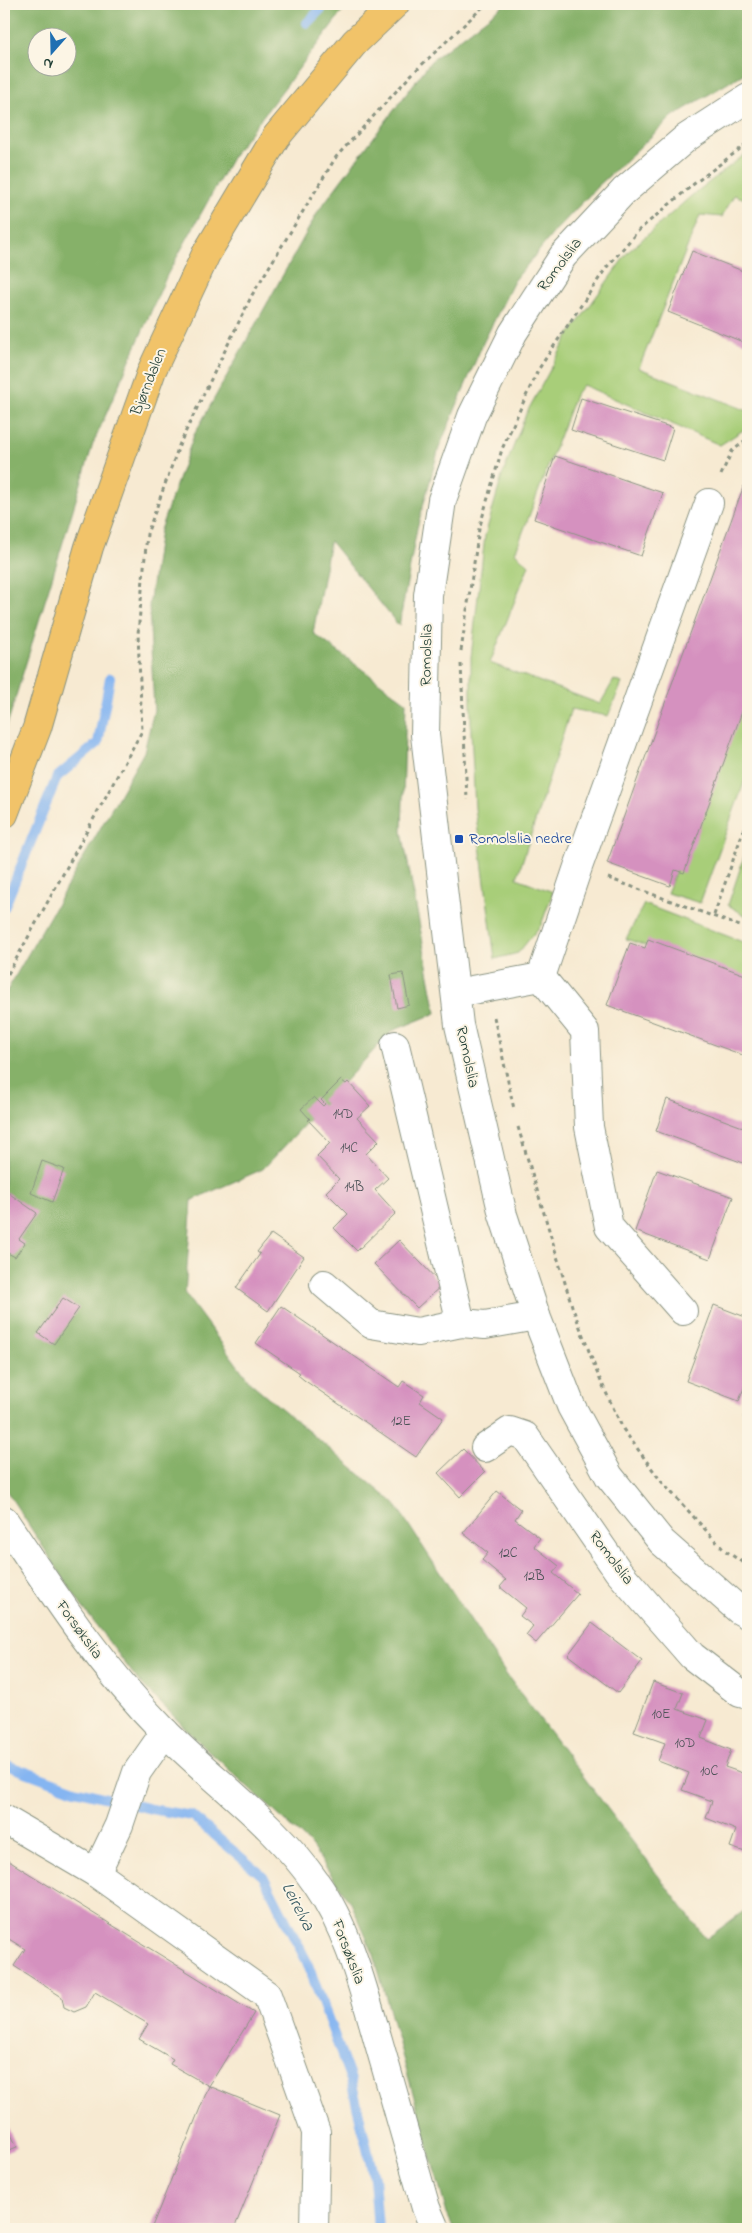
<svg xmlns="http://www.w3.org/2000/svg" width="752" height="2233" font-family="'Indie Flower',sans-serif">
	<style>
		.green { fill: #a8ce79; stroke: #648656 }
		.forest { fill: #86b169; stroke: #52774e; fill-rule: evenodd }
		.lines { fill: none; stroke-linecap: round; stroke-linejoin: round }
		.stream { stroke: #85b5f1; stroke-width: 10 }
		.building { fill: #d591bf }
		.minor-casing { stroke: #8b9483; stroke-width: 30 }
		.major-casing { stroke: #8b9483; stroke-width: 30 }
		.path { stroke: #8b9483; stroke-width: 3; stroke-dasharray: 4 4; stroke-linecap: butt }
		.minor { stroke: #fff; stroke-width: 28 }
		.major { stroke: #f1c369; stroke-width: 28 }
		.transit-dot { fill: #1a4fb4; stroke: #fcf5e5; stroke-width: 2 }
		.labels { text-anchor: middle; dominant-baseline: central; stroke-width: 4; stroke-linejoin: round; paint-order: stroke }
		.number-label { font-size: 14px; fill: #4c5257 }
		.street-label { font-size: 16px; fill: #1f3d34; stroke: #fcf5e5 }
		.transit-label { font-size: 16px; fill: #164399; stroke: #fcf5e5; text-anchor: start }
		.water-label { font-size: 18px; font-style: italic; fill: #385b63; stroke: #fcf5e5 }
	</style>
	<rect width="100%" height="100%" fill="#fcf5e5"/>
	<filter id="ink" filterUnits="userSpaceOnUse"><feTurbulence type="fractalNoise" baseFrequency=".02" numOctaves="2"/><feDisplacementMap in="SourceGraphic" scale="10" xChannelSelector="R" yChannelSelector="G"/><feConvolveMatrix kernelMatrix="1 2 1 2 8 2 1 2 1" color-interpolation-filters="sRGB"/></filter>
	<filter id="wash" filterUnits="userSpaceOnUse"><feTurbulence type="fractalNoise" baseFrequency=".0096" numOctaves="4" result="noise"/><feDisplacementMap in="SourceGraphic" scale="20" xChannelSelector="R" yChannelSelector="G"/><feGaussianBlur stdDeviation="1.12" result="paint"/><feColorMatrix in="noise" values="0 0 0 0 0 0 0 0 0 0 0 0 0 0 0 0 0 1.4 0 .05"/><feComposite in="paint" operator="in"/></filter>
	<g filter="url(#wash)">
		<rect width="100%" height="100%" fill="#f7ead2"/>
		<g class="green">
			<path d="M748 152V200L734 195 722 217 700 215 639 368 748 411V427L720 445 583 385 575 395 515 553 529 565 490 663 600 704 614 680 622 683 608 716 571 709 517 878 553 892 541 925 518 953 495 959 475 808 471 731V657L485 536 502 476 526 414 569 335 628 252 690 197Z"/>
			<path d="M748 684V772L700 903 667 893Z"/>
			<path d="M748 845V917L728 905Z"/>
			<path d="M644 904 748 944V981L626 939Z"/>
		</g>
		<g class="forest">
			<path d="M4 4H348L234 154 167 275 93 444 4 735ZM38 38H68V68H38Z"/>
			<path d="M505 4H748V71L673 116 597 187 555 231 514 281 483 343 439 448 417 528 399 626 330 541 313 633 406 702 402 831 436 1013 392 1031 263 1169 192 1200 185 1294 250 1382 395 1504 506 1674 706 1939 748 1908V2229H454L447 2214 374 1955 352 1905 310 1844 198 1741 137 1679 81 1605 4 1487V996L144 752 154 710 149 606 160 530 194 435 319 210 431 61Z"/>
		</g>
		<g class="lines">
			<g class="stream">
				<path d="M307 23 326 4"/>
				<path d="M4 908 57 777 98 743 110 678"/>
				<path d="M4 1764 75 1790 151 1809 192 1816 263 1876 307 1962 351 2080 374 2178 378 2229"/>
			</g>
		</g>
		<g id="blocks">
			<g class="building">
				<path d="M692 251 748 273V344L668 312Z"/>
				<path d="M581 398 673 428 663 460 571 430Z"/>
				<path d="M555 456 663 493 641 556 534 519Z"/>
				<path d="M748 474V695L684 873 675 870 670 886 607 863Z"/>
				<path d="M648 939 748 976V1057L607 1005 630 943 645 948Z"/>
				<path d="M403 973 409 1005 397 1008 391 975Z"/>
				<path d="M341 1080 346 1084 348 1082 370 1106 357 1118 379 1141 366 1154 388 1178 375 1190 396 1213 357 1251 334 1228 348 1214 326 1192 339 1179 317 1156 330 1143 308 1120 310 1119 301 1109 314 1097 323 1106 325 1104 321 1100Z"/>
				<path d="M667 1099 748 1129V1157L746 1164 656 1131Z"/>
				<path d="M42 1161 64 1169 52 1202 31 1193Z"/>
				<path d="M657 1170 733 1197 710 1259 635 1231Z"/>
				<path d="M7 1192 37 1213 19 1239 25 1243 15 1257 4 1251V1196Z"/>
				<path d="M271 1234 304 1257 268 1311 236 1288 260 1254 257 1252Z"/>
				<path d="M399 1240 442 1285 417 1308 374 1264Z"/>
				<path d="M63 1298 79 1308 54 1344 38 1333Z"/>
				<path d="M714 1305 748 1318V1377L739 1401 686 1381Z"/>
				<path d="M281 1306 399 1387 403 1381 424 1395 420 1402 443 1418 416 1457 304 1380 298 1375 300 1373 256 1343Z"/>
				<path d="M463 1449 485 1472 460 1497 438 1473Z"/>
				<path d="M497 1491 521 1510 515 1519 540 1538 534 1546 559 1566 553 1573 578 1594 536 1643 526 1635 533 1626 520 1616 526 1608 500 1587 506 1580 482 1560 488 1553 463 1533Z"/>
				<path d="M592 1623 642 1661 618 1693 568 1655Z"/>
				<path d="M653 1682 683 1693 677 1709 708 1720 701 1738 731 1750 725 1767 748 1775V1853L730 1847 736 1830 706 1818 712 1801 682 1790 689 1773 658 1761 665 1743 634 1732Z"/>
				<path d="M4 1858 254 2013 209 2086 170 2064 173 2059 139 2039 148 2024 95 1992 86 2007 74 2012 64 2007 62 1997 14 1966 25 1949 4 1936Z"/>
				<path d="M209 2086 280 2115 234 2229H151Z"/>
				<path d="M8 2128 17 2147 4 2152V2130Z"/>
			</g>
		</g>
	</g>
	<g filter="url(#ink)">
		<use href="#blocks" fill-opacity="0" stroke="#8b9483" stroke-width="1"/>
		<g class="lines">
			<defs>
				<g id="minor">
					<path d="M748 98 686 138 624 191 563 256 513 333 472 416 442 500 428 595 425 735 459 1025 503 1215 536 1316 571 1406 609 1476 662 1542 739 1610 748 1615"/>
					<path d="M541 977 585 1031 589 1127 609 1227 683 1311"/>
					<path d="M456 993 541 977 578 867 709 503"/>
					<path d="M395 1045 461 1323 485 1325 536 1316"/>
					<path d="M324 1284 371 1324 418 1332 461 1323"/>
					<path d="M485 1448 510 1431 525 1436 618 1571 692 1656 740 1693 748 1695"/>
					<path d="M4 1520C54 1595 100 1666 164 1731 214 1782 275 1823 316 1883 348 1928 363 1988 378 2040 394 2096 410 2152 426 2208L435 2229"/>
					<path d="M165 1732 137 1772 119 1825 96 1873 267 1995 316 2132 314 2229"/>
					<path d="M4 1819 96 1873"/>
				</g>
				<path id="major" d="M4 814 37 728 89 547 152 370 206 254 276 137 355 42 395 4"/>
			</defs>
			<use href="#minor" class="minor-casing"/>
			<use href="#major" class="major-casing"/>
			<g class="path">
				<path d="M721 475 732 451 748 439"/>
				<path d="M461 651 479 529 502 449 538 370 606 268 640 229 695 183 748 143"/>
				<path d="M461 664 467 800"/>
				<path d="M608 878 748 929"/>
				<path d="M714 915 748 817"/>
				<path d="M4 981 142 731 138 634 147 534 180 443 252 295 336 157 412 74 486 4"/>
				<path d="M494 1017 514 1109"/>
				<path d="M518 1127 572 1306 598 1375 623 1429 661 1481 723 1549 748 1566"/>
				<path d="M744 1416 748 1429"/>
			</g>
			<use href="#minor" class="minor"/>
			<use href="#major" class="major"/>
		</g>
	</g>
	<rect class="transit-dot" x="454" y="834" width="10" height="10" rx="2.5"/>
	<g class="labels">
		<g class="number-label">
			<text x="343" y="1114">14D</text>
			<text x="349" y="1148">14C</text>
			<text x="354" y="1187">14B</text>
			<text x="401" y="1421">12E</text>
			<text x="508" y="1553">12C</text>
			<text x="534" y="1576">12B</text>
			<text x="661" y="1714">10E</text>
			<text x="685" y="1743">10D</text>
			<text x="709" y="1771">10C</text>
		</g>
		<g class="street-label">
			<text transform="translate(560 265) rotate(-53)">Romolslia</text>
			<text transform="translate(149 382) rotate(-68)">Bjørndalen</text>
			<text transform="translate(427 655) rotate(-89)">Romolslia</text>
			<text transform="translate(467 1057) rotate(78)">Romolslia</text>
			<text transform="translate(611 1558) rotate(53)">Romolslia</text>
			<text transform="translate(79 1630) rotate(54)">Forsøkslia</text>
			<text transform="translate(348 1952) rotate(69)">Forsøkslia</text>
		</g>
		<g class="transit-label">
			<text x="469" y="839">Romolslia nedre</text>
		</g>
		<g class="water-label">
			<text transform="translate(297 1907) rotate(63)">Leirelva</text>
		</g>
	</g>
	<rect width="752" height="2233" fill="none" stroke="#fcf5e5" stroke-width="20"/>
	<g transform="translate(52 52) rotate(200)"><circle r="24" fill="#fcf5e5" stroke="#a4ab9e"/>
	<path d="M0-4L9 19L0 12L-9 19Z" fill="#1f6fb2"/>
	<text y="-8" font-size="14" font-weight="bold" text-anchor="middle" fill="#1f3d34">N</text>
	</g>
</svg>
